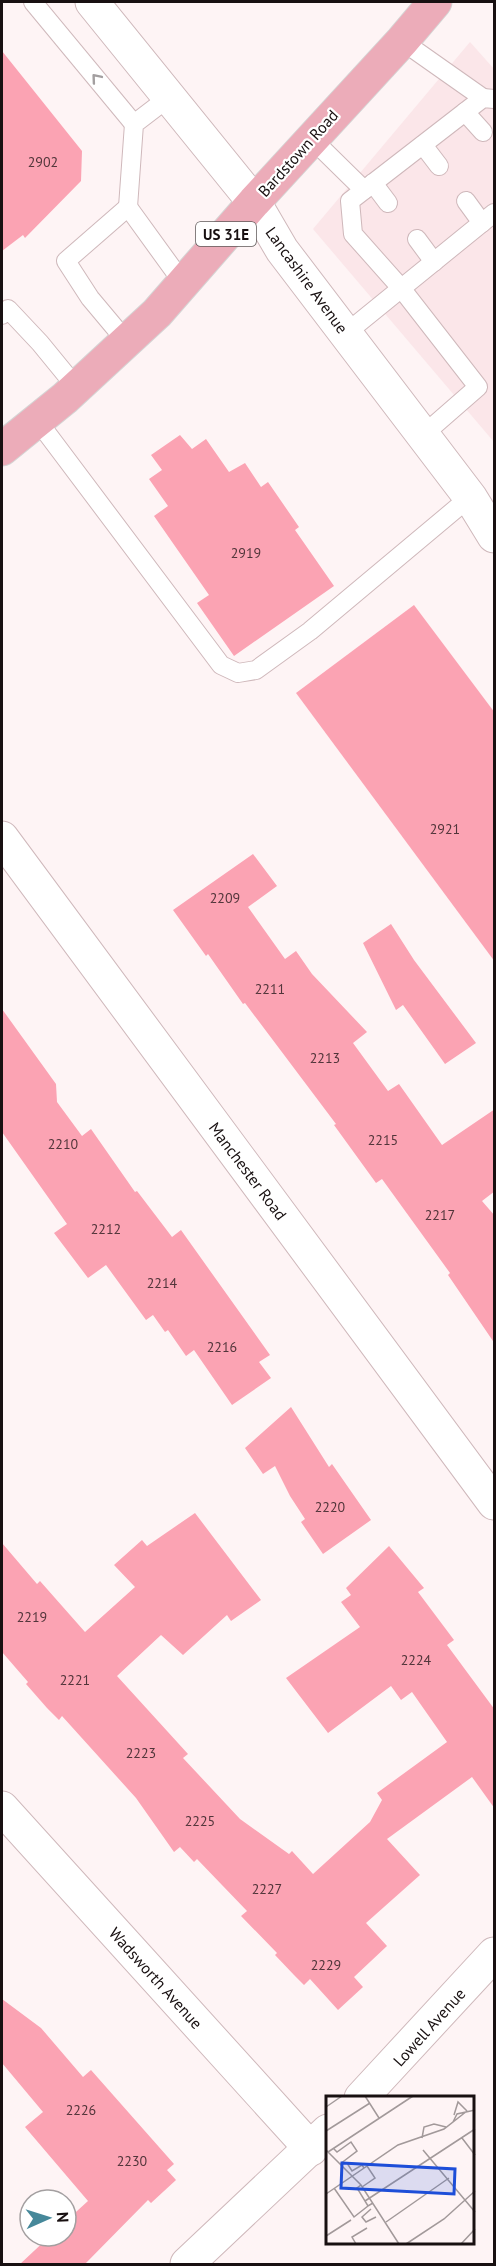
<svg xmlns="http://www.w3.org/2000/svg" width="496" height="2266" font-family="'PT Sans',sans-serif">
	<style>
		.built { fill: #fbe6e9 }
		.building { fill: #fba3b3 }
		.lines { fill: none; stroke-linecap: round; stroke-linejoin: round }
		.service-casing { stroke: #cfb8bb; stroke-width: 20 }
		.minor-casing { stroke: #cfb8bb; stroke-width: 35 }
		.primary-casing { stroke: #d5d4d4; stroke-width: 35 }
		.service { stroke: #fff; stroke-width: 18 }
		.minor { stroke: #fff; stroke-width: 33 }
		.primary { stroke: #ecacb9; stroke-width: 33 }
		.oneway { stroke: #a39fa0 }
		.labels { text-anchor: middle; dominant-baseline: central; stroke-width: 4.5; stroke-linejoin: round; paint-order: stroke }
		.number-label { font-size: 14px; fill: #51353a }
		.shield { fill: #fff; stroke: #5d5858; stroke-width: 1.5 }
		.shield-label { font-size: 15px; font-weight: bold; fill: #181011 }
		.street-label { font-size: 16px; fill: #181011; stroke: #fff }
		.inset-road { fill: none; stroke: #a2999a; stroke-width: 1.5 }
		.view { fill: #1d4ed8; fill-opacity: 0.15; stroke: #1d4ed8; stroke-width: 3 }
		.inset-edge { fill: none; stroke: #181011; stroke-width: 3 }
	</style>
	<rect width="100%" height="100%" fill="#fef4f5"/>
	<path class="built" d="M470 42 494 69V442L313 229Z"/>
	<g class="building">
		<path d="M2 51 82 151 81 181 25 238 23 235 2 251Z"/>
		<path d="M180 435 192 449 206 439 229 472 245 463 261 487 268 482 299 527 295 530 334 586 234 656 197 603 209 595 154 516 168 506 149 479 162 470 151 455Z"/>
		<path d="M414 605 495 713V962L296 693Z"/>
		<path d="M253 854 277 886 248 907 285 959 296 951 312 974 367 1032 353 1043 388 1091 399 1084 442 1145 495 1109V1191L482 1201 495 1216V1344L448 1275 450 1273 382 1179 376 1183 334 1125 336 1124 245 1003 243 1004 208 954 206 956 173 910Z"/>
		<path d="M391 924 414 960 476 1043 445 1064 403 1005 396 1010 363 943Z"/>
		<path d="M2 1009 56 1084 57 1102 82 1136 91 1129 135 1192 137 1191 172 1237 181 1230 270 1355 259 1362 271 1378 232 1405 194 1350 186 1356 168 1330 165 1332 153 1315 146 1320 106 1265 88 1278 54 1233 67 1224 2 1132Z"/>
		<path d="M291 1407 329 1467 332 1464 371 1520 323 1554 301 1522 305 1519 290 1496 275 1466 263 1474 245 1448Z"/>
		<path d="M195 1513 261 1600 231 1621 227 1615 183 1655 161 1635 117 1676 188 1754 183 1758 240 1819 289 1854 292 1851 313 1874 370 1822 382 1800 377 1793 447 1742 412 1692 401 1700 391 1686 328 1733 286 1678 360 1627 341 1602 351 1595 346 1588 389 1546 424 1588 418 1592 454 1640 447 1645 495 1710V1809L472 1777 387 1839 420 1875 366 1923 387 1946 354 1977 363 1987 338 2010 310 1979 304 1985 294 1975 275 1955 277 1953 241 1916 247 1911 197 1859 194 1862 180 1847 174 1852 136 1798 62 1716 59 1720 47 1708 26 1684 28 1682 2 1652V1543L37 1584 40 1581 85 1632 135 1587 114 1565 142 1540 147 1546Z"/>
		<path d="M2 1999 41 2028 83 2077 91 2070 174 2164 167 2170 176 2180 151 2203 148 2200 84 2265H19L50 2236H66V2221L88 2201 25 2127 43 2112 2 2063Z"/>
	</g>
	<g class="lines">
		<defs>
			<g id="service">
				<path d="M33 2 134 124"/>
				<path d="M402 41 483 98"/>
				<path d="M465 112 483 132"/>
				<path d="M311 138 364 190"/>
				<path d="M423 145 439 166"/>
				<path d="M373 183 388 203"/>
				<path d="M466 201 482 223"/>
				<path d="M128 207 134 124 168 98"/>
				<path d="M417 239 434 262"/>
				<path d="M2 315 8 309 40 343 76 387"/>
				<path d="M345 334 494 213"/>
				<path d="M126 341 90 298 66 261 128 207 183 283"/>
				<path d="M37 420 221 665 238 673 256 670 310 631 470 497"/>
				<path d="M423 435 478 387 401 288 353 234 350 201 483 98 494 99"/>
			</g>
			<g id="minor">
				<path d="M92 2 254 202 282 250 470 497 494 536"/>
				<path d="M2 838 494 1503"/>
				<path d="M2 1808 311 2149"/>
				<path d="M361 2098 494 1954"/>
				<path d="M187 2264 328 2131"/>
			</g>
			<path id="primary" d="M2 449 65 398 157 313 254 202 402 41 435 2"/>
		</defs>
		<use href="#service" class="service-casing"/>
		<use href="#minor" class="minor-casing"/>
		<use href="#primary" class="primary-casing"/>
		<use href="#service" class="service"/>
		<use href="#minor" class="minor"/>
		<use href="#primary" class="primary"/>
	</g>
	<defs><path id="oneway-chevron" d="M-2-3.5L2.5 0L-2 3.5" fill="none" stroke-width="1.6" stroke-linecap="round" stroke-linejoin="round" transform="scale(1.5)"/></defs>
	<use class="oneway" href="#oneway-chevron" transform="translate(96 78) rotate(-130)"/>
	<g class="labels">
		<g class="number-label">
			<text x="43" y="162">2902</text>
			<text x="246" y="553">2919</text>
			<text x="445" y="829">2921</text>
			<text x="225" y="898">2209</text>
			<text x="270" y="989">2211</text>
			<text x="325" y="1058">2213</text>
			<text x="383" y="1140">2215</text>
			<text x="63" y="1144">2210</text>
			<text x="440" y="1215">2217</text>
			<text x="106" y="1229">2212</text>
			<text x="162" y="1283">2214</text>
			<text x="222" y="1347">2216</text>
			<text x="330" y="1507">2220</text>
			<text x="32" y="1617">2219</text>
			<text x="416" y="1660">2224</text>
			<text x="75" y="1680">2221</text>
			<text x="141" y="1753">2223</text>
			<text x="200" y="1821">2225</text>
			<text x="267" y="1889">2227</text>
			<text x="326" y="1965">2229</text>
			<text x="81" y="2110">2226</text>
			<text x="132" y="2161">2230</text>
		</g>
		<rect class="shield" x="196" y="222" width="60" height="24" rx="4.5"/>
		<g class="shield-label">
			<text x="226" y="234">US 31E</text>
		</g>
		<g class="street-label">
			<text transform="translate(298 153) rotate(-48)">Bardstown Road</text>
			<text transform="translate(307 280) rotate(54)">Lancashire Avenue</text>
			<text transform="translate(248 1171) rotate(53)">Manchester Road</text>
			<text transform="translate(156 1978) rotate(48)">Wadsworth Avenue</text>
			<text transform="translate(429 2027) rotate(-48)">Lowell Avenue</text>
		</g>
	</g>
	<g transform="translate(326 2096)">
		<rect width="148" height="148" fill="#fef4f5"/>
		<path class="inset-road" d="M39 0 53 22M0 11 16 0M128 19 132 6 141 15M127 26 131 18 149 14M0 35 44 7M96 42 98 31 108 28 120 31M136 42 149 59M7 52 11 56 25 46 31 55 14 68M0 54 35 89 73 148M97 54 149 116M2 56 87 0M21 67 26 75 36 69 38 72M35 89 31 92 42 110 47 107M36 91 49 82 41 70M8 92 28 121 42 110M0 98 72 49 118 33 141 15M39 105 149 33M45 113 36 121 40 126 50 121M60 126 123 82M0 140 25 124M30 148 26 141 41 132M80 148 118 123 149 95M135 148 149 133"/>
		<path class="view" d="M16 67 129 73 128 98 15 92Z"/>
		<rect width="148" height="148" class="inset-edge"/>
	</g>
	<rect width="496" height="2266" fill="none" stroke="#181011" stroke-width="6"/>
	<g transform="translate(48 2218) rotate(87)"><circle r="28" fill="#ffffff" stroke="#a39fa0" stroke-width="1.5"/>
	<path d="M0-4.5L10 22L0 15L-10 22Z" fill="#46889a"/>
	<text y="-9" font-size="16" font-weight="bold" text-anchor="middle" fill="#181011">N</text>
	</g>
</svg>
